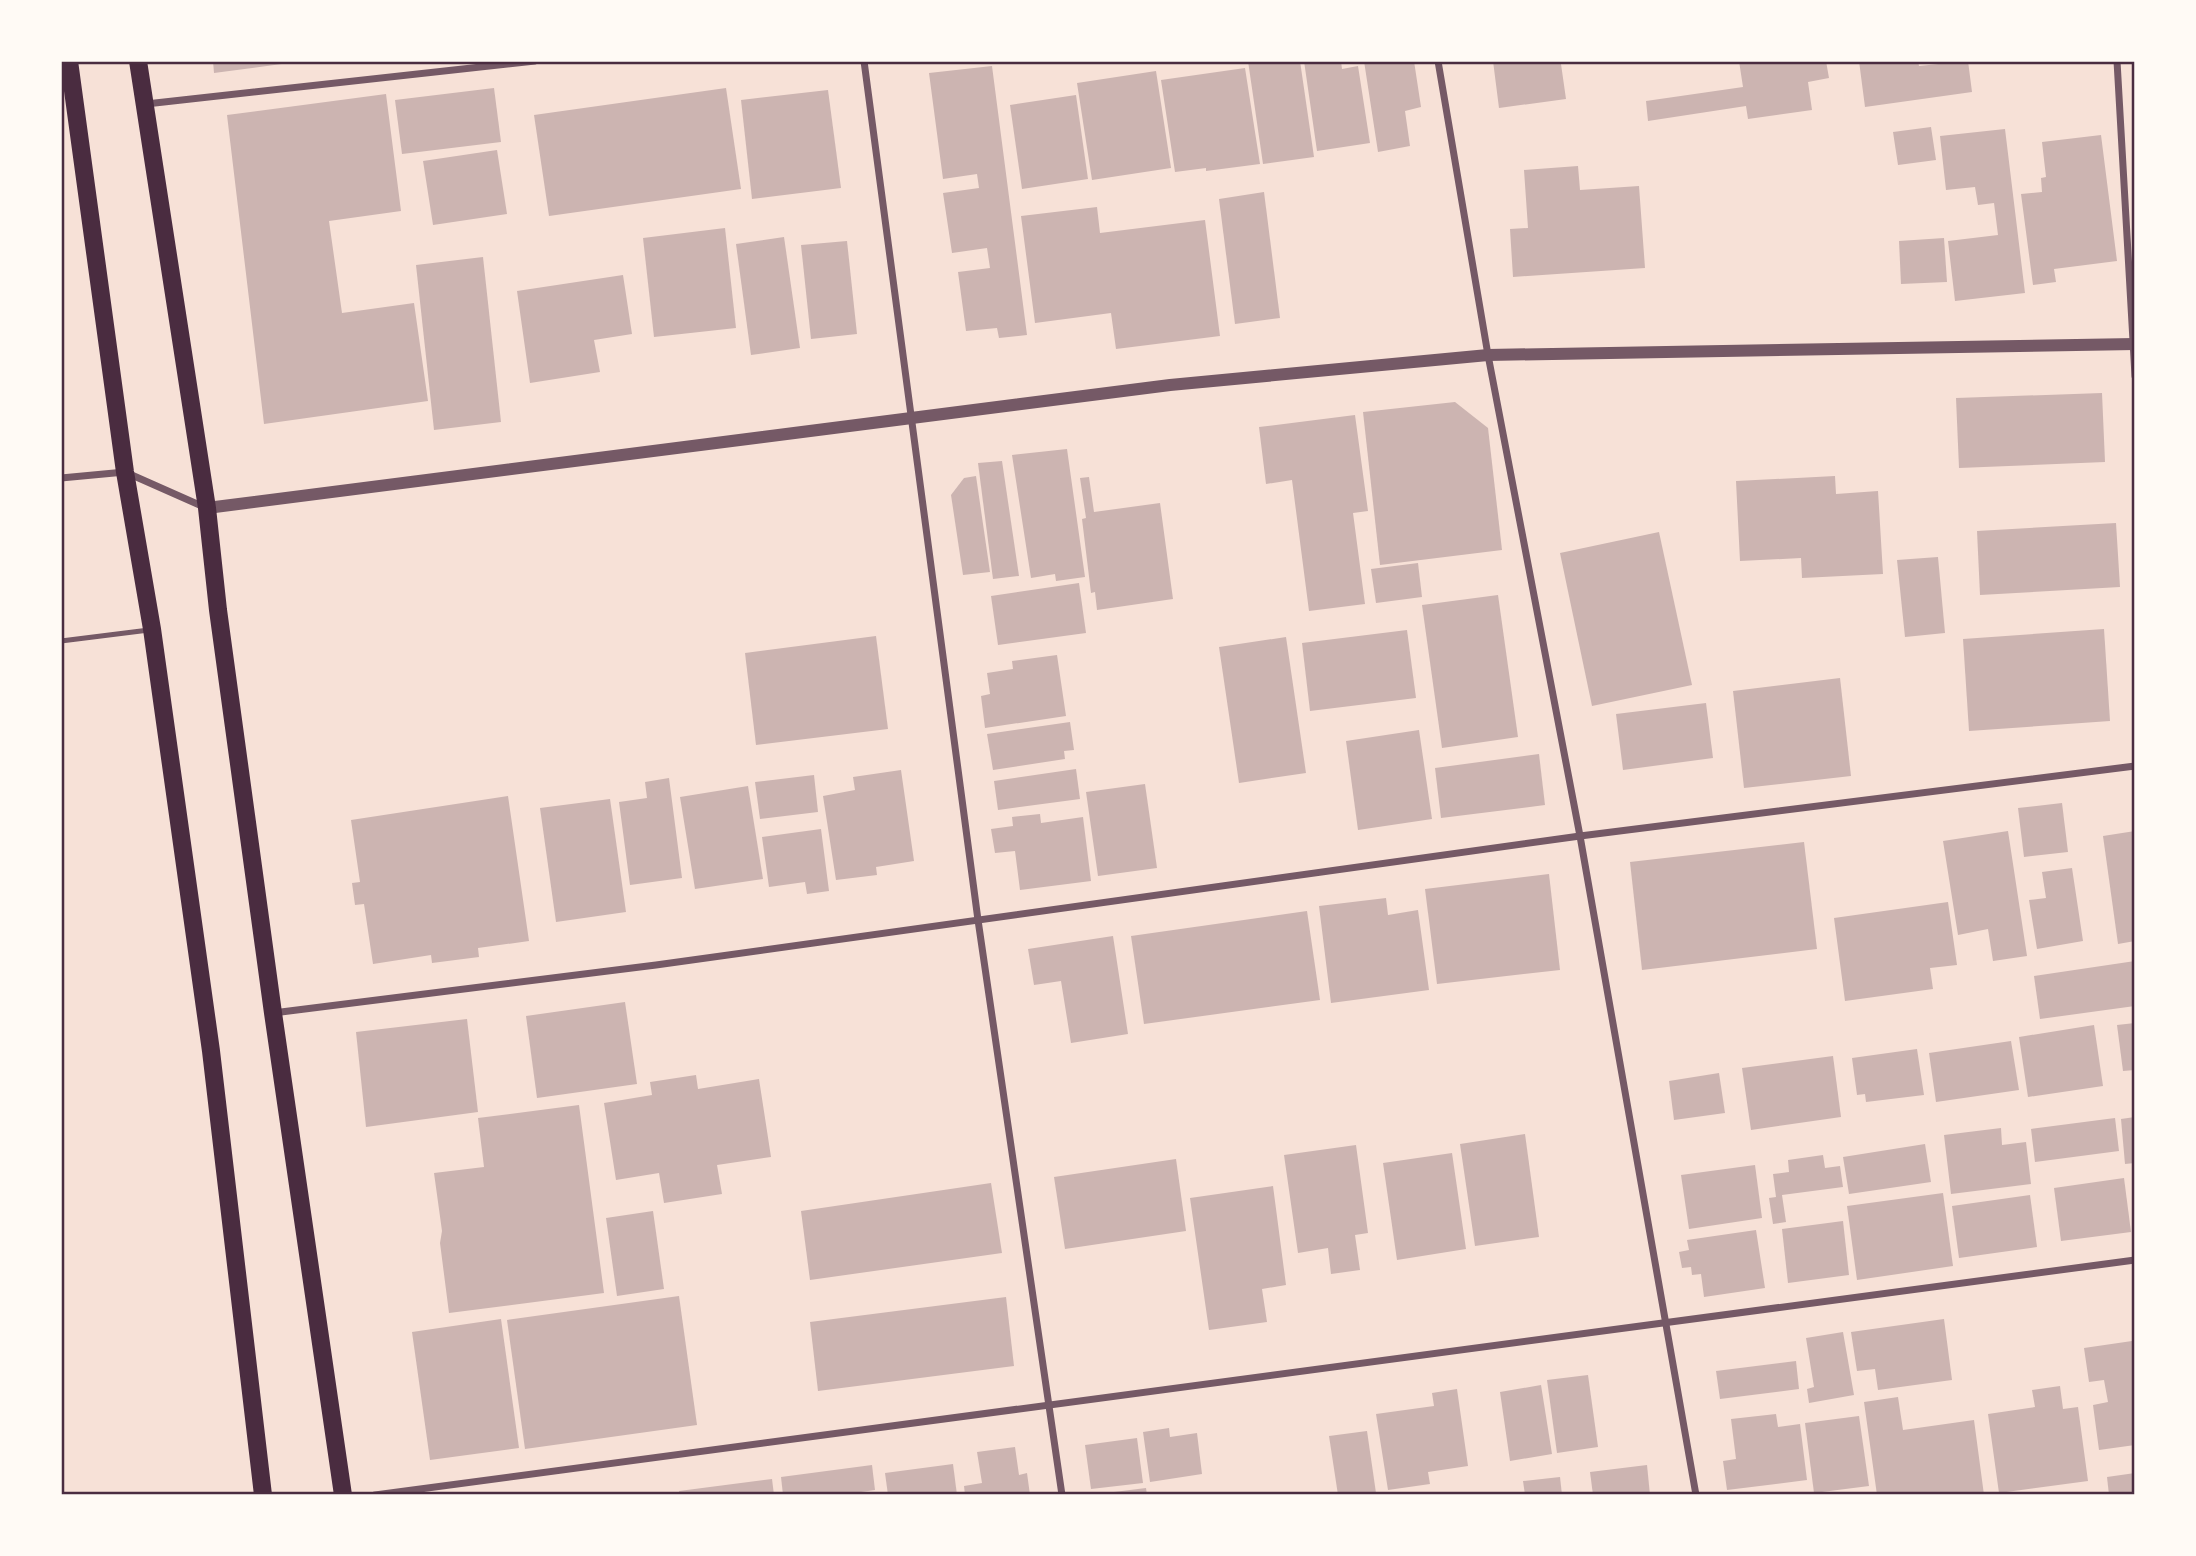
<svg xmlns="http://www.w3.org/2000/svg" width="2196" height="1556" font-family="'Nunito Sans',sans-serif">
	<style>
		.building { fill: #ccb4b1 }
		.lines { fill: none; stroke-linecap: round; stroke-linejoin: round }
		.service { stroke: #755966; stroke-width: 5 }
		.minor { stroke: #755966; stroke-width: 7 }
		.tertiary { stroke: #755966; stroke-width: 12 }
		.primary { stroke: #4a2c40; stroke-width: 18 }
		.neatline { fill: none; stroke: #4a2c40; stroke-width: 2.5 }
	</style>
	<rect width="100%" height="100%" fill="#f7e1d7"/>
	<g class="building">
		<path d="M213 61H289V63L214 73Z"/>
		<path d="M1248 61H1300L1314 157 1263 164Z"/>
		<path d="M1304 61H1341L1342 69 1358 66 1370 143 1317 151Z"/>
		<path d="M1364 61H1414L1421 107 1405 111 1410 146 1378 152Z"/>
		<path d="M1493 61H1570L1561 64 1566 99 1499 108Z"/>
		<path d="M1739 61H1826L1829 78 1808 82 1812 110 1748 119 1746 106 1648 121 1646 101 1743 87Z"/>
		<path d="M1859 61H1918L1919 66 1968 61 1972 92 1865 107Z"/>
		<path d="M992 66 1027 335 999 338 997 328 966 331 958 272 990 268 987 248 952 253 943 193 979 188 977 174 943 179 929 73Z"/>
		<path d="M1245 68 1260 164 1206 171V168L1175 172 1161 80Z"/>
		<path d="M1156 71 1171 168 1092 180 1077 83Z"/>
		<path d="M494 88 501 142 402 154 395 100Z"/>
		<path d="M726 88 741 189 549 216 534 115Z"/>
		<path d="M828 90 841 188 752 199 741 100Z"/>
		<path d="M386 94 401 211 329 221 342 313 414 303 428 401 264 424 227 115Z"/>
		<path d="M1076 95 1088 179 1022 189 1010 105Z"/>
		<path d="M1931 127 1936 160 1898 165 1893 132Z"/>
		<path d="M2005 129 2025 293 1955 301 1948 241 1998 235 1994 203 1978 205 1975 187 1946 190 1940 136Z"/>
		<path d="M2101 135 2117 261 2054 269 2056 282 2033 285 2021 194 2042 192 2041 178 2046 177 2042 142Z"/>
		<path d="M497 150 507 214 433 225 423 161Z"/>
		<path d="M1578 166 1580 190 1639 186 1645 268 1513 277 1510 229 1528 228 1524 170Z"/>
		<path d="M1264 192 1280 318 1235 324 1219 199Z"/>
		<path d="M1097 207 1100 233 1205 220 1220 336 1116 349 1111 313 1035 323 1021 216Z"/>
		<path d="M725 228 736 328 654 337 643 238Z"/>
		<path d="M784 237 800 348 751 355 736 244Z"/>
		<path d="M1944 238 1947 282 1901 284 1899 241Z"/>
		<path d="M847 241 857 334 811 339 801 245Z"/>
		<path d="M483 257 501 422 434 430 416 265Z"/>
		<path d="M623 275 632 334 594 340 600 372 530 383 517 291Z"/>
		<path d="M2102 393 2105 462 1959 468 1956 398Z"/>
		<path d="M1455 402 1488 428 1502 550 1380 565 1363 412Z"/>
		<path d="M1355 415 1368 511 1353 513 1365 604 1309 611 1292 480 1266 484 1259 427Z"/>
		<path d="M1067 449 1085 577 1056 581 1055 574 1031 578 1012 455Z"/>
		<path d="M1002 461 1019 576 993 579 978 463Z"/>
		<path d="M976 476 990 572 963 575 951 495 964 478Z"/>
		<path d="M1835 476 1836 494 1878 491 1883 574 1802 578 1801 558 1740 561 1736 481Z"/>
		<path d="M1089 477 1094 512 1160 503 1173 599 1097 610 1095 592 1091 593 1082 519 1086 518 1080 478Z"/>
		<path d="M2116 523 2120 587 1980 595 1977 531Z"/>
		<path d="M1659 532 1692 685 1592 706 1560 553Z"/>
		<path d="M1938 557 1945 633 1905 637 1897 560Z"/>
		<path d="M1418 563 1422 597 1376 603 1371 569Z"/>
		<path d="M1079 583 1086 633 998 645 991 596Z"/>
		<path d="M1498 595 1518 737 1442 748 1422 605Z"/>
		<path d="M2104 629 2110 721 1969 731 1963 639Z"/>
		<path d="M1407 630 1416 698 1310 711 1302 643Z"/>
		<path d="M876 636 888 729 756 745 745 653Z"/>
		<path d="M1286 637 1306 773 1239 783 1219 647Z"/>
		<path d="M1057 655 1066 716 985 728 981 696 990 694 987 673 1013 669 1012 661Z"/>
		<path d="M1840 678 1851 776 1744 788 1733 691Z"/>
		<path d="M1706 703 1713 758 1623 770 1616 714Z"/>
		<path d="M1070 722 1074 750 1064 751 1065 759 993 770 987 734Z"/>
		<path d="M1419 730 1432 819 1358 830 1346 741Z"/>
		<path d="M1539 754 1545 805 1441 818 1435 768Z"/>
		<path d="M1076 769 1080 799 998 810 994 781Z"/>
		<path d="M901 770 914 861 876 867 877 875 836 880 823 796 855 790 853 777Z"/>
		<path d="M814 775 818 812 760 819 755 782Z"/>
		<path d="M669 778 682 878 630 885 619 802 647 798 645 782Z"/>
		<path d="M1145 784 1157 868 1098 876 1086 792Z"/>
		<path d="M748 786 763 879 695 889 680 797Z"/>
		<path d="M508 796 529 941 478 948 479 957 432 963 431 955 373 964 364 904 355 905 352 883 360 882 351 820Z"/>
		<path d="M610 799 626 912 556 922 540 808Z"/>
		<path d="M2062 803 2068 852 2024 857 2018 808Z"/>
		<path d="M1040 814 1041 823 1083 817 1091 881 1020 890 1015 851 995 853 991 829 1013 826 1012 817Z"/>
		<path d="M821 829 829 891 807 894 805 882 769 887 762 837Z"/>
		<path d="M2008 831 2027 956 1993 961 1988 929 1958 935 1943 841Z"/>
		<path d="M2135 831V941L2118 944 2103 836Z"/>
		<path d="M1804 842 1817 949 1642 970 1630 862Z"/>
		<path d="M2072 868 2083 941 2037 949 2029 900 2046 898 2042 872Z"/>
		<path d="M1549 874 1560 970 1437 984 1425 889Z"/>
		<path d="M1386 898 1388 915 1418 910 1429 990 1331 1003 1319 906Z"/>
		<path d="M1948 902 1957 965 1930 968 1933 989 1845 1001 1834 918Z"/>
		<path d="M1307 911 1320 1000 1144 1024 1131 936Z"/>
		<path d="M1113 936 1128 1034 1071 1043 1061 981 1034 985 1028 949Z"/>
		<path d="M2135 961V1006L2040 1019 2034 976Z"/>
		<path d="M625 1002 637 1084 537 1098 526 1016Z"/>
		<path d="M467 1019 478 1112 366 1127 356 1032Z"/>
		<path d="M2135 1023V1070L2123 1071 2117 1025Z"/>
		<path d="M2094 1025 2103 1086 2028 1097 2019 1037Z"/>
		<path d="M2011 1041 2019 1090 1936 1102 1929 1053Z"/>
		<path d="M1917 1049 1924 1095 1866 1102 1865 1094 1857 1095 1852 1058Z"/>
		<path d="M1833 1056 1841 1117 1751 1130 1742 1068Z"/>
		<path d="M1719 1073 1725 1113 1674 1120 1669 1081Z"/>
		<path d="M696 1075 698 1089 759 1079 771 1157 717 1165 722 1194 664 1203 659 1173 616 1180 604 1103 652 1095 650 1082Z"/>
		<path d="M579 1105 604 1293 449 1313 440 1243 442 1231 434 1173 484 1167 478 1118Z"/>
		<path d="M2135 1117V1163L2125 1164 2121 1119Z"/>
		<path d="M2115 1118 2119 1151 2035 1162 2031 1129Z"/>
		<path d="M2001 1128 2002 1145 2026 1142 2031 1184 1951 1194 1944 1135Z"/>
		<path d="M1525 1134 1539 1237 1475 1246 1460 1144Z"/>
		<path d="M1925 1144 1931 1182 1849 1194 1843 1157Z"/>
		<path d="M1356 1145 1368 1233 1355 1235 1360 1270 1331 1274 1328 1248 1298 1253 1284 1155Z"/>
		<path d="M1452 1153 1466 1249 1397 1260 1383 1163Z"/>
		<path d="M1823 1155 1825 1168 1840 1166 1843 1187 1782 1195 1786 1222 1773 1224 1769 1198 1776 1197 1773 1174 1789 1172 1788 1160Z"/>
		<path d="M1176 1159 1186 1231 1065 1249 1054 1177Z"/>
		<path d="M1755 1165 1762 1218 1689 1229 1681 1175Z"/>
		<path d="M2124 1178 2131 1232 2061 1241 2054 1188Z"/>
		<path d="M991 1183 1002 1253 810 1280 801 1211Z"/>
		<path d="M1273 1186 1286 1285 1262 1289 1267 1322 1209 1330 1190 1198Z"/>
		<path d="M1943 1193 1953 1266 1857 1280 1847 1206Z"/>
		<path d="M2030 1195 2037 1247 1959 1258 1952 1206Z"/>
		<path d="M653 1211 664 1289 617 1296 606 1218Z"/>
		<path d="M1843 1221 1849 1275 1788 1283 1782 1229Z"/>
		<path d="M1756 1230 1765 1288 1704 1297 1701 1274 1692 1275 1691 1267 1682 1268 1679 1252 1689 1250 1687 1240Z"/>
		<path d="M679 1296 697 1425 525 1449 507 1320Z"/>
		<path d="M1006 1297 1014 1366 818 1391 810 1322Z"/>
		<path d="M501 1319 519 1448 430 1460 412 1332Z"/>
		<path d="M1944 1319 1952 1380 1878 1390 1875 1369 1857 1371 1851 1332Z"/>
		<path d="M1843 1332 1854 1395 1809 1403 1807 1389 1814 1387 1806 1338Z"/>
		<path d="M2132 1341 2135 1357V1445L2099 1450 2093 1405 2108 1402 2104 1380 2089 1382 2084 1348Z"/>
		<path d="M1796 1361 1799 1389 1720 1399 1716 1371Z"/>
		<path d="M1588 1375 1598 1447 1557 1453 1547 1380Z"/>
		<path d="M1541 1385 1552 1454 1510 1461 1500 1392Z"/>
		<path d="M2060 1386 2063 1409 2078 1407 2088 1481 1999 1493 1988 1414 2035 1407 2032 1390Z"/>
		<path d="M1457 1389 1468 1466 1428 1472 1430 1484 1388 1490 1376 1414 1434 1406 1432 1393Z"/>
		<path d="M1898 1397 1903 1430 1974 1420 1984 1495H1877L1864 1402Z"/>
		<path d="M1776 1414 1778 1427 1800 1424 1807 1480 1727 1490 1723 1461 1736 1459 1731 1419Z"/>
		<path d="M1859 1416 1869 1486 1814 1493 1805 1423Z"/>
		<path d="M1169 1428 1170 1437 1197 1433 1202 1474 1150 1482 1143 1432Z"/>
		<path d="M1367 1431 1376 1493 1338 1495 1329 1436Z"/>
		<path d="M1137 1438 1143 1483 1091 1489 1085 1445Z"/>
		<path d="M1015 1447 1019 1475 1027 1473 1030 1495H965L964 1486 982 1483 977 1452Z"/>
		<path d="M953 1464 957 1495H888L885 1473Z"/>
		<path d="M872 1465 875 1490 840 1495H783L781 1477Z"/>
		<path d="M1647 1465 1650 1495H1593L1590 1472Z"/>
		<path d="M2135 1473V1495H2109L2107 1477Z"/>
		<path d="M1560 1477 1562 1495H1525L1523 1481Z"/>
		<path d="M772 1479 774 1495H680L679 1491Z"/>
		<path d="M1146 1488 1147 1495H1107L1106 1493Z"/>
	</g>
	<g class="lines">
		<path class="service" d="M61 641 149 630"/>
		<g class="minor">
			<path d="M864 61 978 920 1062 1495"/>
			<path d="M1438 61 1488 355 1580 836 1696 1495"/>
			<path d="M2117 61 2135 376"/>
			<path d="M146 104 535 61"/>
			<path d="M61 478 125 472 204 507"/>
			<path d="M273 1013 656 965 1580 836 2135 766"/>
			<path d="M375 1495 2135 1260"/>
		</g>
		<path class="tertiary" d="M207 508 1170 385 1488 355 2135 344"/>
		<g class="primary">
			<path d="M69 61 125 472 152 629 211 1051 263 1495"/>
			<path d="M138 61 207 508 218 610 273 1013 343 1495"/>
		</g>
	</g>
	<rect width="2196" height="1556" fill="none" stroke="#fffaf5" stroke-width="126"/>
	<rect x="63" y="63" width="2070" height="1430" class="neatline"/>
</svg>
